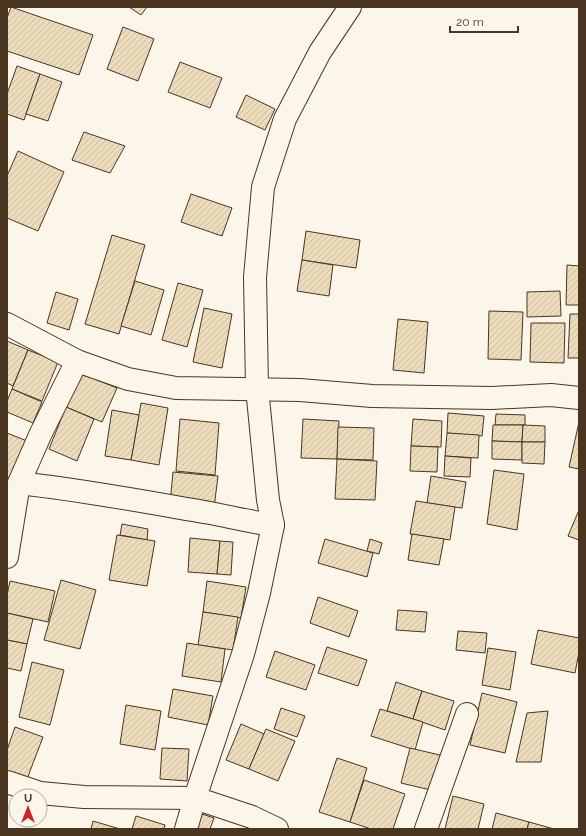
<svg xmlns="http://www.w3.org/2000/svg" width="586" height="836" font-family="Raleway,sans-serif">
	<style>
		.building { fill: url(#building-hatch); stroke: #4a3520 }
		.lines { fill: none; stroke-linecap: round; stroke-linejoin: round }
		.minor-casing { stroke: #4a3520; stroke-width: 24 }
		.minor { stroke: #fbf6e9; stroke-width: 22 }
	</style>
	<defs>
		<pattern id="building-hatch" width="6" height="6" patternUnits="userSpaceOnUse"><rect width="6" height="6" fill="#ecdcbc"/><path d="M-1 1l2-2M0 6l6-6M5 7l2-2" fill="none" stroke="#ccbda1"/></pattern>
	</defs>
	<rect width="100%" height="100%" fill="#fbf6e9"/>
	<g class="building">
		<path d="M11 7 93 35 79 75 7 51V18Z"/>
		<path d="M129 7H147L141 15Z"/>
		<path d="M123 27 154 39 138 81 107 69Z"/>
		<path d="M180 62 222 78 210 108 168 92Z"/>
		<path d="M17 66 40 74 24 120 7 114V94Z"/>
		<path d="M40 74 62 82 48 121 26 114Z"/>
		<path d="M246 95 275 109 265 130 236 117Z"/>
		<path d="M84 132 125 146 110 173 72 160Z"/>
		<path d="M18 151 64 172 38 231 7 218V176Z"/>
		<path d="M191 194 232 208 222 236 181 222Z"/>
		<path d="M306 231 360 240 356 268 302 260Z"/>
		<path d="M112 235 145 245 119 334 85 324Z"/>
		<path d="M302 260 333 265 329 296 297 291Z"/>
		<path d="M567 265 579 266V305H566Z"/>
		<path d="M135 281 164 290 151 335 121 326Z"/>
		<path d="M178 283 203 290 187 347 162 340Z"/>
		<path d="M560 291 561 316 527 317V292Z"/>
		<path d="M56 292 78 299 69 330 47 323Z"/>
		<path d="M204 308 232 314 222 368 193 362Z"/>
		<path d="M489 311 523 312 521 360 488 359Z"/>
		<path d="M570 314H579V358H568Z"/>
		<path d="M398 319 428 322 424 373 393 370Z"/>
		<path d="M531 323H565L564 363 530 362Z"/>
		<path d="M7 341 28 350 13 386 7 383Z"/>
		<path d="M28 350 58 362 42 401 12 389Z"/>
		<path d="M80 373 117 388 102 422 66 407Z"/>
		<path d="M12 389 42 402 33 423 7 412V401Z"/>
		<path d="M141 403 168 408 159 465 131 460Z"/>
		<path d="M66 407 94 419 77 461 49 449Z"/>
		<path d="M112 410 139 415 131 460 105 456Z"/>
		<path d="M448 413 484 416 482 436 447 433Z"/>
		<path d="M496 414 525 415V425H495Z"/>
		<path d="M180 419 219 423 215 475 176 471Z"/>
		<path d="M303 419 339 421 337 459 301 458Z"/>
		<path d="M413 419 442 421 441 447 411 446Z"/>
		<path d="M579 422V469L569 467Z"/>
		<path d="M493 425H523L522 442 492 441Z"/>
		<path d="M523 425 545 426V442H522Z"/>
		<path d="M338 427 374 428 373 460 337 459Z"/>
		<path d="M7 433 32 443 7 493Z"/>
		<path d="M447 433 479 435 478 458 445 456Z"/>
		<path d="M492 441 522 442V460L492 459Z"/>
		<path d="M522 442H545L544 464 522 463Z"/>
		<path d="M411 446 438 447 437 472 410 471Z"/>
		<path d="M445 456 471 458 470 477 444 476Z"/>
		<path d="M337 459 377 461 375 500 335 499Z"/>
		<path d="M494 470 524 474 517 530 487 524Z"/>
		<path d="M173 472 218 476 214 508 170 504Z"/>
		<path d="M431 476 466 482 462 508 427 503Z"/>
		<path d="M416 501 455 507 450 540 410 534Z"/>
		<path d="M579 510V540L568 536Z"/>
		<path d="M122 524 148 529 147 540 120 535Z"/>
		<path d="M412 534 444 539 439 565 408 560Z"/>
		<path d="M117 535 155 541 147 586 109 580Z"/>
		<path d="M190 538 220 541 217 574 188 572Z"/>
		<path d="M325 539 373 553 367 577 318 563Z"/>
		<path d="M370 539 382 543 379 554 367 551Z"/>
		<path d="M220 541 233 542 231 575 217 574Z"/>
		<path d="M61 580 96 590 80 649 44 640Z"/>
		<path d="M10 581 55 591 48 622 7 613V595Z"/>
		<path d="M207 581 246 587 241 618 203 612Z"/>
		<path d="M318 597 358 611 349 637 310 623Z"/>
		<path d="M398 610 427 612 425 632 396 630Z"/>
		<path d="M203 612 238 617 233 650 198 645Z"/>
		<path d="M7 613 33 619 27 644 7 640Z"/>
		<path d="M538 630 579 638V652L575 673 531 664Z"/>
		<path d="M458 631 487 633 485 653 456 650Z"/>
		<path d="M7 640 27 644 21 671 7 668Z"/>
		<path d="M187 643 225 649 221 682 182 676Z"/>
		<path d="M327 647 367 660 358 686 318 673Z"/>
		<path d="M488 648 516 652 510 690 482 685Z"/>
		<path d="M275 651 315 665 306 690 266 677Z"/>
		<path d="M32 662 64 670 50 725 19 717Z"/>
		<path d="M396 682 422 691 413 719 387 711Z"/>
		<path d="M173 689 213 696 208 725 168 717Z"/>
		<path d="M422 691 454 701 445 730 413 719Z"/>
		<path d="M482 693 517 702 505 753 470 745Z"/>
		<path d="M126 705 161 711 155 750 120 744Z"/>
		<path d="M281 708 305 716 297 737 274 729Z"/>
		<path d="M380 709 423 722 415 750 371 736Z"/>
		<path d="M548 711 541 762H516L527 713Z"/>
		<path d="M241 724 264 734 249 769 226 760Z"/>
		<path d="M15 727 43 737 27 779 7 772V750Z"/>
		<path d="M266 729 295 741 278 781 249 769Z"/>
		<path d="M162 748 189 749 187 781 160 779Z"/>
		<path d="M410 748 444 756 435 791 401 783Z"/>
		<path d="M337 758 367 768 350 822 319 812Z"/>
		<path d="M364 780 405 794 393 829H371L350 822Z"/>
		<path d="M453 796 484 804 478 829H445Z"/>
		<path d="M199 813 214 818 210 829H194Z"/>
		<path d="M496 813 529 822 527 829H492Z"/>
		<path d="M136 816 165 825 164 829H132Z"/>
		<path d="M93 821 120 829H91Z"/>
		<path d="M529 822 554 829H527Z"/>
	</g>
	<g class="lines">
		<defs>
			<g id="minor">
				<path d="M7 324 77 361 128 379 176 388 300 390 372 396 492 398 551 395 579 398"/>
				<path d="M19 483C83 490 146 502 210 513 231 517 251 522 273 525"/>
				<path d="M7 557 19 483 41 433 77 361"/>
				<path d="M7 782 40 793 84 797 195 798 252 817 277 829"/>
				<path d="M186 829 195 798 243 654 259 593 273 525 268 500 257 388 255 277 263 187 285 119 320 52 350 7"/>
				<path d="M426 829 467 714"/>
			</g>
		</defs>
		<use href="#minor" class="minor-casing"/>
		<use href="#minor" class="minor"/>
	</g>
	<rect width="586" height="836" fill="none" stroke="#4a3520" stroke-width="16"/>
	<g transform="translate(28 808)"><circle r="19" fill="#fbf6e9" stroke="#b4a999"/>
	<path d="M0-3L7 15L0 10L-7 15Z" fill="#c62828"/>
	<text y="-6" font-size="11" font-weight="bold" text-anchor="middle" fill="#4a3520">U</text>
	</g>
	<path d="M450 26v6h68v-6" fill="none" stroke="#4a3520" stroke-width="2"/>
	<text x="456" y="26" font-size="12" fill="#4a3520" stroke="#fbf6e9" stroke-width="3" paint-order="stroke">20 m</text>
</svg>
